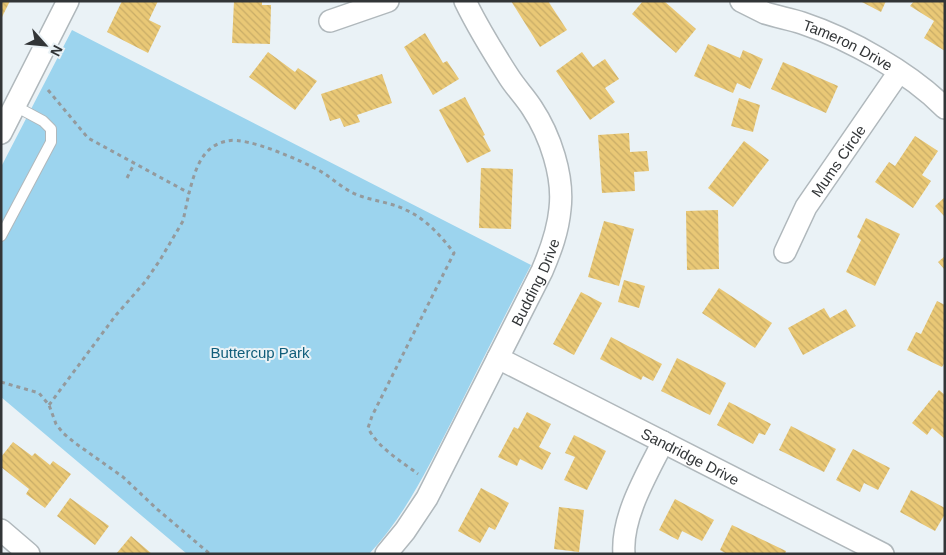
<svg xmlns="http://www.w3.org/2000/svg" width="946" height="555" font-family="Helvetica,sans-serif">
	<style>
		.green { fill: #9cd4ee }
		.building { fill: url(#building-back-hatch) }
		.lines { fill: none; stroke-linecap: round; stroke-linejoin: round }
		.service-casing { stroke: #b0b8bc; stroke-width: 12 }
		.minor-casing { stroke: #b0b8bc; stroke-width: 24 }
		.path { stroke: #949a9d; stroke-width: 3; stroke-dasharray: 4 4; stroke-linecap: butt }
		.service { stroke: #fff; stroke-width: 10 }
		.minor { stroke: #fff; stroke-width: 21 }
		.labels { text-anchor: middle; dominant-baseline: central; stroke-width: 4; stroke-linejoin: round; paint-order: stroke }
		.street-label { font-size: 15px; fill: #323537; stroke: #eaf2f6 }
		.park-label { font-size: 15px; fill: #105d7a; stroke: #eaf2f6 }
	</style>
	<defs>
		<pattern id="building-back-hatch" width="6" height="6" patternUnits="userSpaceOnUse" patternTransform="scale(1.25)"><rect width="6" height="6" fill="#e9c876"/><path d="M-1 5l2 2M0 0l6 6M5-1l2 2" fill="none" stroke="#c8ac67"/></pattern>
	</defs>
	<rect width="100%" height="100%" fill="#eaf2f6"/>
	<path class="green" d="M72 30 531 265C505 315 480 365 455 415 430 463 407 514 369 554H187L1 397V167Z"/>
	<g class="building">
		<path d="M1 1H10L1 19Z"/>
		<path d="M122 1H158L149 20 161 26 148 53 107 32Z"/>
		<path d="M234 1H262V5H271L270 44 232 43Z"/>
		<path d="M511 1H548L567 30 540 47Z"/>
		<path d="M643 1H664L696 29 676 53 632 14Z"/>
		<path d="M860 1H886L881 12Z"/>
		<path d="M914 1H945V51L924 38 934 21 910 6Z"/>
		<path d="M425 33 443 63 447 61 459 79 433 95 404 47Z"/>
		<path d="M708 44 740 58 743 50 763 59 750 89 737 83 733 93 694 76Z"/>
		<path d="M268 52 295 72 298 68 317 81 295 110 249 77Z"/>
		<path d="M582 52 593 67 605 59 619 79 605 88 615 102 590 120 556 71Z"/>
		<path d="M783 62 838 86 826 113 771 89Z"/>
		<path d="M382 74 392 103 357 115 360 122 344 127 340 118 330 121 321 94Z"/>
		<path d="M465 97 485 135 483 136 491 151 467 163 439 110Z"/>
		<path d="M739 98 760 105 753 132 731 126Z"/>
		<path d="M629 133 630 152 647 151 649 171 634 172 635 191 602 193 598 135Z"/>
		<path d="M915 136 938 151 922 175 931 181 913 208 875 182 889 162 895 166Z"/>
		<path d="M744 141 769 160 733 207 708 188Z"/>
		<path d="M481 168 513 169 511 229 479 228Z"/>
		<path d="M945 197V217L935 206Z"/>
		<path d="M718 210 719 269 687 270 686 211Z"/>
		<path d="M866 218 900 234 875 286 846 272 861 240 857 237Z"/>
		<path d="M604 221 634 229 619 286 588 277Z"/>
		<path d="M945 256V270L938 262Z"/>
		<path d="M624 280 645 286 639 308 618 302Z"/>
		<path d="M719 288 772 323 755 348 702 313Z"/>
		<path d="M581 292 602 303 574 355 553 344Z"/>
		<path d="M937 301 945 305V362L942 367 907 350 916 332 921 334Z"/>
		<path d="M824 308 830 318 846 309 856 326 803 355 788 328Z"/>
		<path d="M611 337 662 364 653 381 643 376 641 380 600 359Z"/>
		<path d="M677 358 726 383 710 415 661 391Z"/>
		<path d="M939 390 945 395V439L932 428 927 435 912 423Z"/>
		<path d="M729 402 771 424 765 435 759 433 753 444 717 425Z"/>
		<path d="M527 412 551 424 539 447 551 453 542 470 520 459 517 466 498 457 514 427 518 429Z"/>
		<path d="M791 426 836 449 824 472 779 450Z"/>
		<path d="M574 435 606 451 587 490 564 480 575 457 565 453Z"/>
		<path d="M13 442 32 456 35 453 50 465 53 461 71 474 45 508 26 494 29 489 1 467V457Z"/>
		<path d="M853 449 890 468 878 490 864 483 860 492 836 480Z"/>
		<path d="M481 488 509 503 495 530 489 527 480 543 458 531Z"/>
		<path d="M911 490 945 508V514L935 531 900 512Z"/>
		<path d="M70 498 109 526 95 545 57 516Z"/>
		<path d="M675 499 714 520 702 541 682 531 678 540 659 530Z"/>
		<path d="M559 507 584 510 579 552 554 549Z"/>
		<path d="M732 525 786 551 785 554H727L720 550Z"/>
		<path d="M131 536 152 554H116Z"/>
	</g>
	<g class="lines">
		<defs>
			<path id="service" d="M1 236 51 142V129L43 121 15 106"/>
			<g id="minor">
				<path id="s1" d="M741 1C749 5 757 9 765 13 777 17 790 19 802 23 850 39 909 72 945 108"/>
				<path d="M330 21 388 1"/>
				<path d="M1 133 68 1"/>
				<path id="s2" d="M785 252 806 207 899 72"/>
				<path id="s3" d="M498 358 883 554"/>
				<path d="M1 530 29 554"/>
				<path id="s4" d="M386 554 405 531 427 498 542 271C551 250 558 231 560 209 564 176 550 135 532 108 525 97 516 88 509 77 493 52 478 28 465 1"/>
				<path d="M624 554C621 517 647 474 663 442"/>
			</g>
		</defs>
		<use href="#service" class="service-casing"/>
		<use href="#minor" class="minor-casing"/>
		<g class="path">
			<path d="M48 90 88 138 189 193C195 171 201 146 227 141 247 136 302 161 320 171 332 178 342 188 355 194 372 201 390 202 406 210 426 219 441 236 454 253L372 416 368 428C378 448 401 461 418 474"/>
			<path d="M127 178 134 164"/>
			<path d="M1 382 39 393 49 405 56 424 63 433 75 443 123 477 157 509 210 554"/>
			<path d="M49 405 116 315 145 282 160 260 183 221 189 193"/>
		</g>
		<use href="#service" class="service"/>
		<use href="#minor" class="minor"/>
	</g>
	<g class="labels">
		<g class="street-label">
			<text stroke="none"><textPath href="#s1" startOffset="116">Tameron Drive</textPath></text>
			<text stroke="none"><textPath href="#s2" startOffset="106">Mums Circle</textPath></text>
			<text stroke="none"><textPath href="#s4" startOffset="311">Budding Drive</textPath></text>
			<text stroke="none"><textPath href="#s3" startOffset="216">Sandridge Drive</textPath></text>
		</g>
		<g class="park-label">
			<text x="260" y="352">Buttercup Park</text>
		</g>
	</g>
	<rect width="946" height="555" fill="none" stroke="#323537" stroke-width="5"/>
	<g transform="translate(45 45) rotate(117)" stroke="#eaf2f6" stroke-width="4" paint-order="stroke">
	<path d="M0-4L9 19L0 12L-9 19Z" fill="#323537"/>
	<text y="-8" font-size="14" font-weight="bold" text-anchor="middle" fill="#323537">N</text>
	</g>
</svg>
